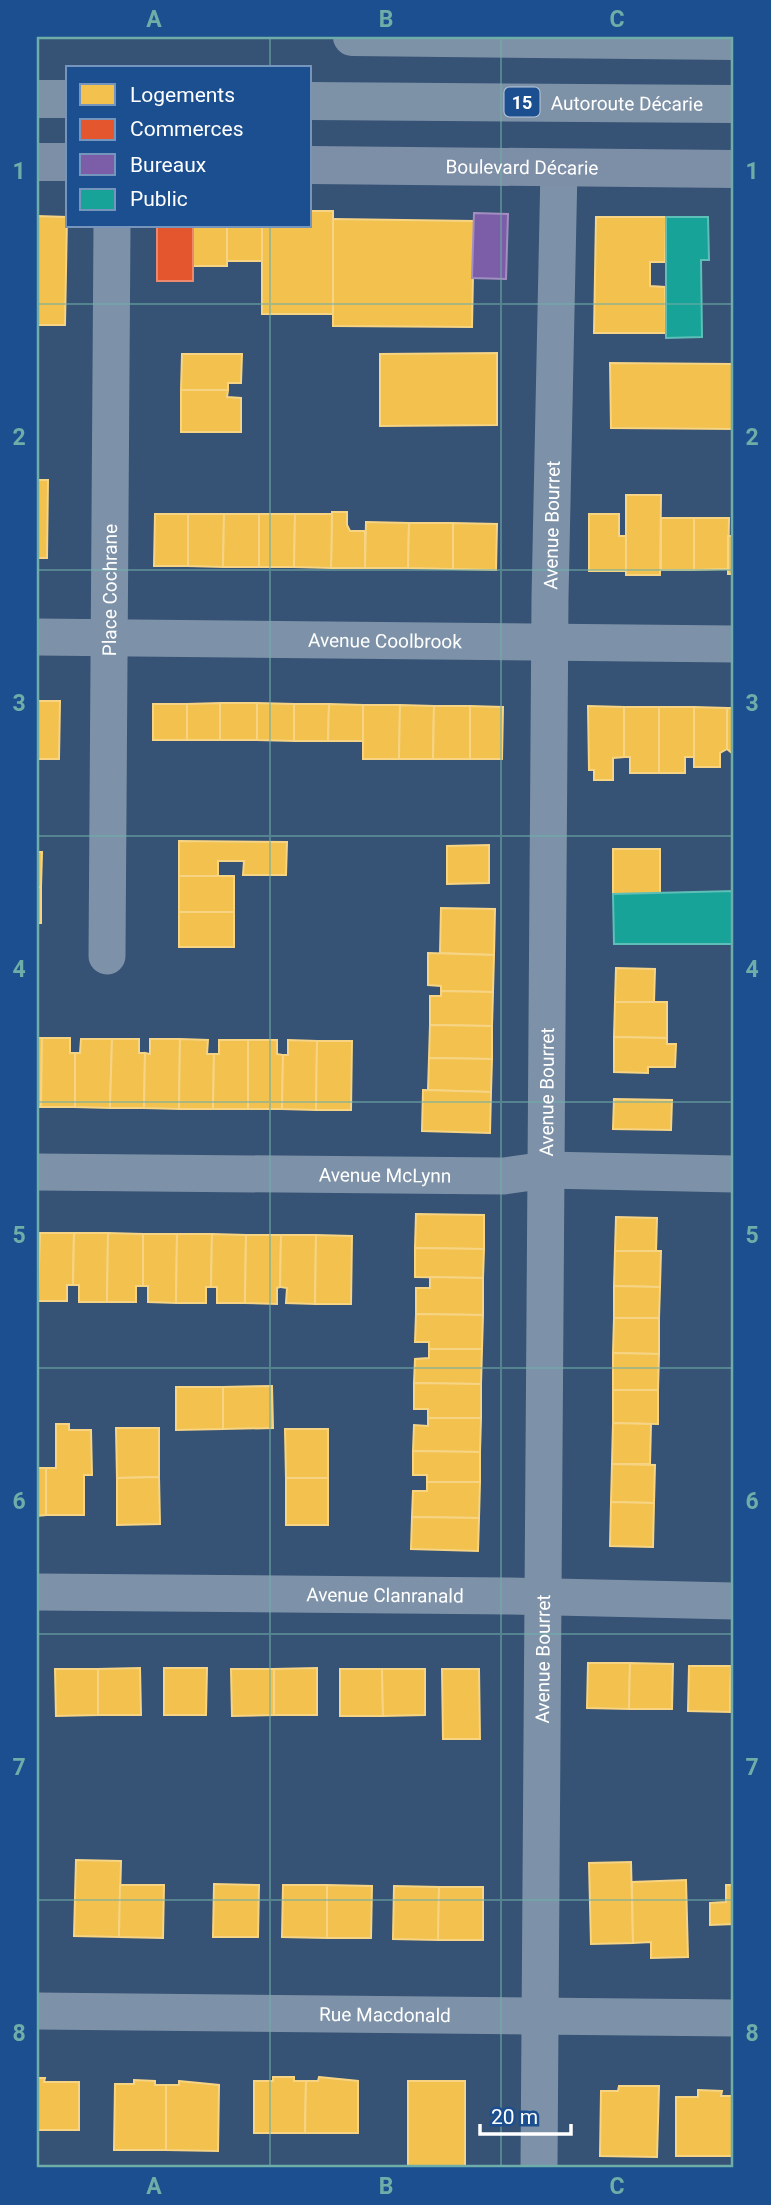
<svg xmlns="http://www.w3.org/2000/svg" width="771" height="2205" font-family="Roboto,sans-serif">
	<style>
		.homes { fill: #f2c14e; stroke: #f6d483; stroke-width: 2 }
		.shops { fill: #e4572e; stroke: #ec896d; stroke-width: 2 }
		.offices { fill: #7b5ea7; stroke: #a38ec1; stroke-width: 2 }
		.public { fill: #17a398; stroke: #5dbfb7; stroke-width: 2 }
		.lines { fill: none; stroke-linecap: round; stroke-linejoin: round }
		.minor { stroke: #7d92a8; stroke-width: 37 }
		.major { stroke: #7d8ea7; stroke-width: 38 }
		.highway { stroke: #7e92a7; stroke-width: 38 }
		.grid { fill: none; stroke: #6fada8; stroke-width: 2; stroke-opacity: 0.55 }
		.labels { text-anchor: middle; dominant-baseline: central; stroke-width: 7; stroke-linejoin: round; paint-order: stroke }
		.shield { fill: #1b4f8f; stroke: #bbcadd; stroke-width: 2 }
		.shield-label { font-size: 18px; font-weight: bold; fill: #fff }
		.street-label { font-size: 19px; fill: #fff; stroke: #1b4f8f }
		.neatline { fill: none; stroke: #6fada8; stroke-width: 2.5 }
		.grid-label { font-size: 23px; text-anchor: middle; font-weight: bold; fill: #6fada8 }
	</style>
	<rect width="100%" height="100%" fill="#365274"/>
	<g class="homes">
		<path d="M310 211H333V314H262V226H310Z"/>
		<path d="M37 216 67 217 65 325H37Z"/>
		<path d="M596 217H666L665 262H650V286L665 287 666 333H594Z"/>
		<path d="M333 219 474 221 472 327 333 326Z"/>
		<path d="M193 226H227V266H192Z"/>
		<rect x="227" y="226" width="35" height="35"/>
		<path d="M497 353V425L380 426V354Z"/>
		<path d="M182 354H242L241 383H228V390H181Z"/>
		<path d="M610 363 734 364V429L611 428Z"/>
		<path d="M181 390H228L227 397 241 398V432H181Z"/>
		<path d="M37 480H48L47 558H37Z"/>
		<path d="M626 495H661L660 575H626Z"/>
		<path d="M332 512H347V525L350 531H365V568H331Z"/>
		<path d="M155 514H188V566H154Z"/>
		<path d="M188 514H224L223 567 188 566Z"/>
		<path d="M224 514H259V567H223Z"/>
		<path d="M259 514H295L294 567H259Z"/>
		<path d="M295 514H332L331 568 294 567Z"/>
		<path d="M589 514H619V536H626V571H589Z"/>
		<rect x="661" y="518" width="33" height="52"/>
		<path d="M694 518H729L728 569 694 570Z"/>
		<path d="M366 522 409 523 408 568H365Z"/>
		<path d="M409 523H453V569L408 568Z"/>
		<path d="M453 523 497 524 496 570 453 569Z"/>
		<rect x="728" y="536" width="6" height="38"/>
		<path d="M37 701H60L59 759H37Z"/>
		<path d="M220 703V740H187V704Z"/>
		<rect x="220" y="703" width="37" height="37"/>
		<path d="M257 703 294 704V741L257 740Z"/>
		<rect x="153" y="704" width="34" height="36"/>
		<path d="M294 704H329L328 741H294Z"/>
		<path d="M329 704 363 705V741H328Z"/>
		<path d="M363 705H400L399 759H363Z"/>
		<path d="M400 705 434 706 433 759H399Z"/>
		<path d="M434 706H470V759H433Z"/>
		<path d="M470 706 503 707 502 759H470Z"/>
		<path d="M588 706 624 707V757L613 758V780H594V770H589Z"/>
		<path d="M624 707H659V773H630V757H624Z"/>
		<path d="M659 707H694V757H685V773H659Z"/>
		<path d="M694 707 727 708V749L720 753V767H694Z"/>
		<path d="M727 708H734V767L733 754 727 749Z"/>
		<path d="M179 841 287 842 286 875H243L244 861H218V876H179Z"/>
		<path d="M489 845V883L447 884V846Z"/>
		<rect x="613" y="849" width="47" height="45"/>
		<path d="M37 852H42L41 887H37Z"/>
		<rect x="179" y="876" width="55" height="36"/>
		<rect x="37" y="887" width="4" height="36"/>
		<path d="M441 908 495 909 494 955 440 953Z"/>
		<rect x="179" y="912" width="55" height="35"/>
		<path d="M428 953 494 955 493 992 441 991V986L428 985Z"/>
		<path d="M616 968 655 969 654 1002H615Z"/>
		<path d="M441 991 493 992 492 1026 430 1025V996H441Z"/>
		<path d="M615 1002H667V1038L614 1037Z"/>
		<path d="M430 1025 492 1026V1059L429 1058Z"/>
		<path d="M614 1037 667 1038V1044H676L675 1067H648V1073L614 1072Z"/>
		<path d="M37 1038H42L41 1107H37Z"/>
		<path d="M42 1038H70V1053H75V1107H41Z"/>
		<path d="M81 1039H112L110 1108 75 1107V1053H80Z"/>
		<path d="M112 1039H139V1053H145L144 1108H110Z"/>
		<path d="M150 1039H180L179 1109 144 1108 145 1053 150 1054Z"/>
		<path d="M180 1039 208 1040 207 1054H214L213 1109H179Z"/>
		<path d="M219 1040H248V1109H213L214 1054H219Z"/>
		<path d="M248 1040H277V1054L283 1055 282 1109H248Z"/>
		<path d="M288 1040 317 1041 316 1110 282 1109 283 1055H288Z"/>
		<path d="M317 1041H352L351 1110H316Z"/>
		<path d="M429 1058 492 1059 491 1092 428 1090Z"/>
		<path d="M423 1090 491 1092 490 1133 422 1131Z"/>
		<path d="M614 1099 672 1100 671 1130 613 1129Z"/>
		<path d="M416 1214 484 1215V1249L415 1248Z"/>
		<path d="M616 1217 657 1218 656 1252 615 1251Z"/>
		<path d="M37 1233H40L38 1301H37Z"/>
		<path d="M40 1233H74L73 1285H67V1301H38Z"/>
		<path d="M74 1233H108L107 1302H79V1285H73Z"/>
		<path d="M108 1233 143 1234V1286H136V1302H107Z"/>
		<path d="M143 1234H177L176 1303 148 1302V1286H143Z"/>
		<path d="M177 1234H212L211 1287H206V1303H176Z"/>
		<path d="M212 1234 246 1235 245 1303H217V1287H211Z"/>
		<path d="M246 1235H281L280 1287 277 1288V1304L245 1303Z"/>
		<path d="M281 1235H316L315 1304 286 1303 287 1288 280 1287Z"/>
		<path d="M316 1235 352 1236 351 1304H315Z"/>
		<path d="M415 1248 484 1249 483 1278 415 1277Z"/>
		<path d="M615 1251H661L660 1287 614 1286Z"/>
		<path d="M430 1277 483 1278V1315L416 1314V1288H430Z"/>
		<path d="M614 1286 660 1287 659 1318H614Z"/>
		<path d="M416 1314 483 1315 482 1349H429V1342H415Z"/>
		<path d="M614 1318H659V1354L613 1353Z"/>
		<path d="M429 1349H482L481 1384 414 1383 415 1359 429 1358Z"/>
		<path d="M613 1353 659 1354 658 1390H613Z"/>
		<path d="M414 1383 481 1384V1418H428V1409H414Z"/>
		<path d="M272 1386 273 1428 223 1429V1387Z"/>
		<path d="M176 1387H223V1429L176 1430Z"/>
		<path d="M613 1390H658V1424L613 1423Z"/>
		<path d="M428 1418H481L480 1452 413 1451 414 1425 428 1426Z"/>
		<path d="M613 1423 651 1424 650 1464H612Z"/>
		<path d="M56 1424H69V1430H91L92 1475H84V1515H46V1468H56Z"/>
		<path d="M116 1428H159V1477L117 1478Z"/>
		<path d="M285 1429H328V1478H286Z"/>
		<path d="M413 1451 480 1452V1482H427V1475H413Z"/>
		<path d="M612 1464 655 1465 654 1503 611 1502Z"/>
		<path d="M37 1468H46V1515L37 1516Z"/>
		<path d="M159 1477 160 1524 117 1525V1478Z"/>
		<rect x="286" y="1478" width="42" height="47"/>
		<path d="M427 1482H480L479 1518 412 1517 413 1491H427Z"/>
		<path d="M611 1502 654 1503 653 1547 610 1546Z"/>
		<path d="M412 1517 479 1518 478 1551 411 1549Z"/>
		<path d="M588 1663H630L629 1709 587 1708Z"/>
		<path d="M630 1663 673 1664 672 1709H629Z"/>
		<path d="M689 1666H731L730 1712 688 1711Z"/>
		<path d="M731 1666H734V1712H730Z"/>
		<path d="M140 1668 141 1715H98V1669Z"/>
		<path d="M164 1668H207L206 1715H164Z"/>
		<path d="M317 1668V1715H274V1669Z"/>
		<path d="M55 1669H98V1715L56 1716Z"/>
		<path d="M231 1669H274V1715L232 1716Z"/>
		<path d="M340 1669H382L383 1716H340Z"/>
		<path d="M382 1669H425V1715L383 1716Z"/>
		<path d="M442 1669H479L480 1739H443Z"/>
		<path d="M76 1860 121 1861 119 1937 74 1936Z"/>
		<path d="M631 1862 633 1943 591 1944 589 1863Z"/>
		<path d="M686 1880 688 1957 651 1958V1942L633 1943 632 1882Z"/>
		<path d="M214 1884 259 1885 258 1937H213Z"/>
		<path d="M120 1885H164L163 1938 119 1937Z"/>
		<path d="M283 1885H327V1938L282 1937Z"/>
		<path d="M327 1885 372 1886 371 1938H327Z"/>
		<path d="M726 1885H734V1924L710 1925V1903L726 1902Z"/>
		<path d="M394 1886 439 1887 438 1940 393 1939Z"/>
		<path d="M439 1887H483V1940H438Z"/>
		<path d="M273 2077H294V2081H306L305 2133H254V2081H273Z"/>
		<path d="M319 2077 358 2081V2133H305L306 2081H318Z"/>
		<path d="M37 2078H45L44 2082H79V2130H37Z"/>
		<path d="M134 2080 155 2081V2085H166V2150H114L115 2084H134Z"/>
		<path d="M179 2081 219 2085 218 2151 166 2150V2085H179Z"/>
		<rect x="408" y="2081" width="57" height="86"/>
		<path d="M619 2086H659L657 2157 600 2156 601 2091H618Z"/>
		<path d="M698 2090 722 2091 721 2096H732V2156H676V2097H698Z"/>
		<rect x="732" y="2096" width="2" height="60"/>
	</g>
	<rect class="shops" x="157" y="226" width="36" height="55"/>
	<path class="offices" d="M474 213 508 214 506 279 472 278Z"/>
	<g class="public">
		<path d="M666 217H708L709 260H701L702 337 666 338Z"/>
		<path d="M734 891V944H614L613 894Z"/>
	</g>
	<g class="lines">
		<g class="minor">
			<path id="s1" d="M37 637 734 644"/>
			<path id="s2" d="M107 956 112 226"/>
			<path id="s3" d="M37 1172 504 1176 546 1170 734 1174"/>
			<path id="s4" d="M37 1592 510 1596 734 1601"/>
			<path id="s5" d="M37 2011 734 2018"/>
			<path id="s6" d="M539 2168 550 598 559 168"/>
		</g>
		<g class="major">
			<path d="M37 162H68"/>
			<path id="s7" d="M310 165 734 169"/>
		</g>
		<g class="highway">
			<path d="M352 37 734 41"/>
			<path d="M37 99H68"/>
			<path id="s8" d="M310 101 734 104"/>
		</g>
	</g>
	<path class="grid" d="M270 37V68M501 37V2168M270 226V2168M37 304H734M37 570H734M37 836H734M37 1102H734M37 1368H734M37 1634H734M37 1900H734"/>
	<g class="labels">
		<rect class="shield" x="504.5" y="87.5" width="35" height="29" rx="5"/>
		<g class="shield-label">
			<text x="522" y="102">15</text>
		</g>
		<g class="street-label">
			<text stroke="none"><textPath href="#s8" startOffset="317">Autoroute Décarie</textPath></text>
			<text stroke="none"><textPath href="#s7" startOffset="212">Boulevard Décarie</textPath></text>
			<text stroke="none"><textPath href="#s6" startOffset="1643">Avenue Bourret</textPath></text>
			<text stroke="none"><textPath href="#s2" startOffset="366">Place Cochrane</textPath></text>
			<text stroke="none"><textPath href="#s1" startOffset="348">Avenue Coolbrook</textPath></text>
			<text stroke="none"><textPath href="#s6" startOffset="1076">Avenue Bourret</textPath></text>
			<text stroke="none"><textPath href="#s3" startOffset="348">Avenue McLynn</textPath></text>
			<text stroke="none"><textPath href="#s4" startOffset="348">Avenue Clanranald</textPath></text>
			<text stroke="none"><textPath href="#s6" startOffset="509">Avenue Bourret</textPath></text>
			<text stroke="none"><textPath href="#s5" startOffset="348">Rue Macdonald</textPath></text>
		</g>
	</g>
	<rect width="771" height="2205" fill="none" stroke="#1b4f8f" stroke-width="77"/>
	<rect x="66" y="66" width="245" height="161" fill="#1b4f8f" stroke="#7695bc" stroke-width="2"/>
	<rect x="80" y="84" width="35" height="21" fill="#f2c14e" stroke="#7695bc" stroke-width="2"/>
	<text x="130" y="102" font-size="21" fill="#ffffff">Logements</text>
	<rect x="80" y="119" width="35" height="21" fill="#e4572e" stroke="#7695bc" stroke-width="2"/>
	<text x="130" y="136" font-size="21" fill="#ffffff">Commerces</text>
	<rect x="80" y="154" width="35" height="21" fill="#7b5ea7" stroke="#7695bc" stroke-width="2"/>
	<text x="130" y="172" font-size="21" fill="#ffffff">Bureaux</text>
	<rect x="80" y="189" width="35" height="21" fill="#17a398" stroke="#7695bc" stroke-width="2"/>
	<text x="130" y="206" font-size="21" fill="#ffffff">Public</text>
	<path d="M480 2124v10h91v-10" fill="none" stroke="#ffffff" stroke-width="3.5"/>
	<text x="491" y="2124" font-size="21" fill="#ffffff" stroke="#1b4f8f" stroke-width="5" paint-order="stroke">20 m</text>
	<rect x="38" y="38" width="694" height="2128" class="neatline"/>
	<g class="grid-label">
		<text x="154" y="27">A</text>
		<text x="386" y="27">B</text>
		<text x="617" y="27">C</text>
		<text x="19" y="179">1</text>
		<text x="752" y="179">1</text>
		<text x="19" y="445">2</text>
		<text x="752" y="445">2</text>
		<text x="19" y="711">3</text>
		<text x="752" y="711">3</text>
		<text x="19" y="977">4</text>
		<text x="752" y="977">4</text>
		<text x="19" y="1243">5</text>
		<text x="752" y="1243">5</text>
		<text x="19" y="1509">6</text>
		<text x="752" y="1509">6</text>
		<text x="19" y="1775">7</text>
		<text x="752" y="1775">7</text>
		<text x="19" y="2041">8</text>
		<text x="752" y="2041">8</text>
		<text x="154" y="2194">A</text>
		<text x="386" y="2194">B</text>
		<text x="617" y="2194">C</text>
	</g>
</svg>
